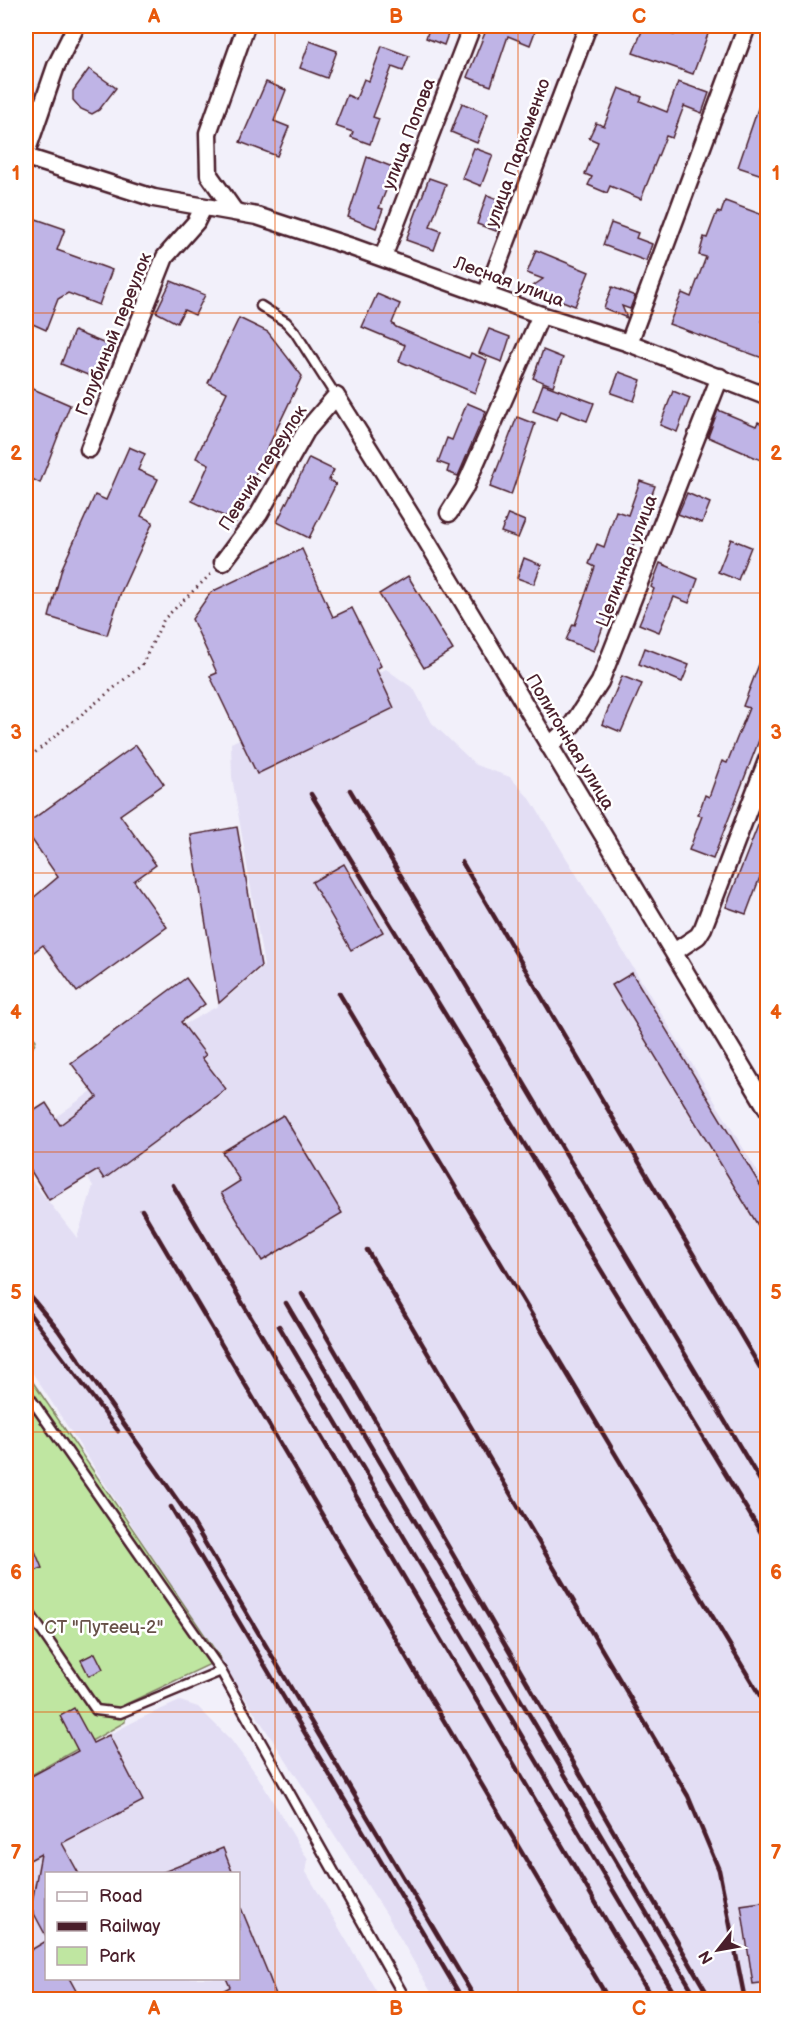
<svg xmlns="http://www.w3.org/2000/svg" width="793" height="2025" font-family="'Balsamiq Sans',sans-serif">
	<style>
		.built { fill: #e3def4; fill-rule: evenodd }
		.green { fill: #bfe6a1; stroke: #848266; stroke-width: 1.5 }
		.building { fill: #bfb4e6; stroke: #4a1f2b; stroke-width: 1.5 }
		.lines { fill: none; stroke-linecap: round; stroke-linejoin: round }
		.lane-casing { stroke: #4a1f2b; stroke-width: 13 }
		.street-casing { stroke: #4a1f2b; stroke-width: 21 }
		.path { stroke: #4a1f2b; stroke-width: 3; stroke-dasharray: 1.5 4.5; stroke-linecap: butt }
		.lane { stroke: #fff; stroke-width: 8 }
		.street { stroke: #fff; stroke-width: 16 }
		.rail { stroke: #4a1f2b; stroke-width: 4.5 }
		.grid { fill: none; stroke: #e8590c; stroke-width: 1.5; stroke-opacity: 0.55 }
		.labels { text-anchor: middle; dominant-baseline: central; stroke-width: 5; stroke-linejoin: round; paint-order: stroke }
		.street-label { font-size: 18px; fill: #4a1f2b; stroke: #fff }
		.park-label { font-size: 18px; fill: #675148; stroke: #fff }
		.neatline { fill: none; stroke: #e8590c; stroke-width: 2 }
		.grid-label { font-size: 20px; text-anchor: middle; font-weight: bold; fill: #e8590c }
	</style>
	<rect width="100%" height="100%" fill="#f2f0fa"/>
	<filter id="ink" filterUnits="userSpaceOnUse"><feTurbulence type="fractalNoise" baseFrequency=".0167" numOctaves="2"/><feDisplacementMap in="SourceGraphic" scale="12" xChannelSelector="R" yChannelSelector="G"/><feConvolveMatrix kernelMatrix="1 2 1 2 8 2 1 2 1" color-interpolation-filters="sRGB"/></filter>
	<g filter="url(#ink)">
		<g class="built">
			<path d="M386 669 414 689 432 723 476 765 510 777 531 800 767 1187V1999H435L387 1915 26 1363V1173L77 1238 93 1186 52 1120 178 1028 216 1007 264 966 232 777 231 743Z"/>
			<path d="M180 1701 198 1707 231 1740 257 1775 308 1860 306 1872 381 1999 26 2000V1778L139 1719ZM46 1874H238V1978H46Z"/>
		</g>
		<g class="green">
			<path d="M26 1028 36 1040 26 1063Z"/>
			<path d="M26 1372 221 1659 126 1704 125 1722 26 1778Z"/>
		</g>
		<g class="building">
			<path d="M430 26H451L444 45 426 38Z"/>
			<path d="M482 26H527L536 29 530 45 508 36 491 86 467 77 487 28Z"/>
			<path d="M644 26 674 35 677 26H711L693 74 633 53Z"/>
			<path d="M310 41 337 51 327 78 300 68Z"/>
			<path d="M382 46 409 56 403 71 392 67 373 117 379 119 370 144 351 137 353 132 335 126 347 95 356 99 364 79 369 81Z"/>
			<path d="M89 69 116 88 99 110 92 114 81 109 73 100V91Z"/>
			<path d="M266 82 286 90 274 121 289 127 277 156 240 142Z"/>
			<path d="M678 82 709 93 702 113 684 106 672 138 666 136 641 199 610 186 607 193 588 185 592 177 585 174 598 142 589 138 596 123 604 126 619 88 642 97 640 101 667 112Z"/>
			<path d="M766 85H768V177L738 167Z"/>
			<path d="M462 103 488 114 477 143 451 132Z"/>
			<path d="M474 148 493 155 481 186 462 178Z"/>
			<path d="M367 157 395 168 379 208 383 209 376 228 348 217Z"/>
			<path d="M429 178 446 184 430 227 441 231 434 250 406 240Z"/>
			<path d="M487 195 506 202 496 231 477 224Z"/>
			<path d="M725 201 768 217V305L761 321 768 324V360L669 324 682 293 691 297 706 257 699 255 704 237 707 238 717 212 721 213Z"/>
			<path d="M36 219 65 229 57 250 112 270 99 305 68 293 58 299 46 330 26 321V293L35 269 26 266V248Z"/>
			<path d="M611 223 638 233 636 238 652 244 646 261 603 245Z"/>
			<path d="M536 250 589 272 575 306 530 288 543 279 527 273Z"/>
			<path d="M171 281 205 295 195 315 184 310 177 323 156 312Z"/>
			<path d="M612 287 635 296 630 309 622 306 627 318 604 308Z"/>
			<path d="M377 294 400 304 392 323 396 327 469 358 471 353 487 360 475 393 399 361 405 345 362 327Z"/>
			<path d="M239 318 268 332 302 376 248 489 251 491 236 522 192 501 209 464 196 458 227 392 208 383Z"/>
			<path d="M489 329 510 337 502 362 479 353Z"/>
			<path d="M74 331 108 345 95 378 61 364Z"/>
			<path d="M543 350 563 358 553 386 533 378Z"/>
			<path d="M619 372 641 380 634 401 611 393Z"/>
			<path d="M543 384 594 403 587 421 561 411 557 420 533 411Z"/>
			<path d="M31 388 70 405 40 483 26 476V402Z"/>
			<path d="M673 391 690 398 677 432 660 425Z"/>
			<path d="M467 403 486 411 458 476 447 472 449 466 438 462 447 438 452 440Z"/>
			<path d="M718 410 756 426 758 422 768 426V463L708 437Z"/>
			<path d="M517 417 535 424 511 495 490 487Z"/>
			<path d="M129 447 145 454 138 470 158 479 141 516 153 522 121 592 107 635 49 617 62 568 95 495 106 500Z"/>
			<path d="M309 458 334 470 329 480 336 484 309 538 277 522Z"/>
			<path d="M640 481 655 486 594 651 566 640 573 624 575 625 595 567 589 564 597 544 604 547 616 511 628 515Z"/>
			<path d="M687 493 710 503 702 523 678 514Z"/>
			<path d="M508 514 525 521 518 538 501 532Z"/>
			<path d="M731 539 751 547 738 580 718 572Z"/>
			<path d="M302 549 333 617 352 608 381 666 376 669 394 708 257 774 210 676 217 673 192 619 211 592Z"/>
			<path d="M524 558 541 565 534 584 517 578Z"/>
			<path d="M660 563 698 579 689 603 674 597 659 632 639 624 654 589 651 587Z"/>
			<path d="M408 576 453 650 424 668 379 594Z"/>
			<path d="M766 646 768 717 713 859 689 850 702 816 698 815 705 795 709 797 722 761 727 763 749 708 743 706Z"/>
			<path d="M645 648 689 665 682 682 639 664Z"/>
			<path d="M622 676 642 684 621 732 602 724Z"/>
			<path d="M136 745 164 784 120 815 156 865 134 881 167 927 77 992 43 945 26 958V904L58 877 26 831V824Z"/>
			<path d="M766 805 768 880 760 877 746 914 726 907Z"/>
			<path d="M237 827 261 966 219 1003 191 835Z"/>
			<path d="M344 864 383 932 351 950 312 882Z"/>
			<path d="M632 973 768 1198V1242L612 985Z"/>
			<path d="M186 978 205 1004 181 1022 206 1055 202 1058 226 1089 104 1179 98 1170 49 1200 26 1163V1116L46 1103 60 1125 97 1097 71 1063Z"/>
			<path d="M283 1115 342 1213 262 1261 221 1193 240 1181 222 1152Z"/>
			<path d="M26 1529 42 1568 26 1575Z"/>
			<path d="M95 1653 103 1669 89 1676 81 1660Z"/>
			<path d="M74 1708 93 1743 109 1735 143 1801 62 1843 79 1874H46V1936L31 1908 41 1854 26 1862V1779L78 1751 60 1716Z"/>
			<path d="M223 1848 233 1874H161V1873Z"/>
			<path d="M768 1901V1982L753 1984 741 1905Z"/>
			<path d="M239 1903 267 1971 278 2000H205L230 1987 226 1978H238Z"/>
			<path d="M46 1941V1978H69L81 2000H26V1953Z"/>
		</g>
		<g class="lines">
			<defs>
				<g id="lane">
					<path d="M261 306 286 322 295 332 336 396"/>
					<path d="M26 1392 221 1671 406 2000"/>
					<path d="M26 1608 96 1710 120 1713 221 1671"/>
				</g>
				<g id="street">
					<path d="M26 153 56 66 76 26"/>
					<path d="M26 157 154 198 257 216 352 247 541 315 629 343 768 397"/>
					<path d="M235 212 209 175 208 133 246 26"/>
					<path d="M383 257 472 26"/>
					<path d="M486 295 588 26"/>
					<path d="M629 343 747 26"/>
					<path d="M89 449 165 257 196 222 203 208"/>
					<path d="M449 513 464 489 541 315"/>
					<path d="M223 562 259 514 306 431 336 396 425 538 768 1110"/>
					<path d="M549 746 572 725 600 682 720 377"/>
					<path d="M674 952 698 936 703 928 768 758"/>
				</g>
			</defs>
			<use href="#lane" class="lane-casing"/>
			<use href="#street" class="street-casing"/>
			<path class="path" d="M26 760 142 665 164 619 212 573"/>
			<use href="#lane" class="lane"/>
			<use href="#street" class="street"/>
			<g class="rail">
				<path d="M350 790 768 1494"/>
				<path d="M311 794 768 1544"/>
				<path d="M462 862 768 1381"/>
				<path d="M339 993 768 1709"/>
				<path d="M173 1185 653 2000"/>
				<path d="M142 1210 609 2000"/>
				<path d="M367 1250 688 1796 719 1870 745 2000"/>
				<path d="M26 1291 58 1330 192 1521 476 2000"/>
				<path d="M302 1294 711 2000"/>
				<path d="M286 1303 698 2000"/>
				<path d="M26 1309 118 1431"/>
				<path d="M279 1326 678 2000"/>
				<path d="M171 1507 463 2000"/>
			</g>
		</g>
	</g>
	<path class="grid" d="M275 26V2000M518 26V2000M26 313H768M26 593H768M26 873H768M26 1152H768M26 1432H768M26 1712H768"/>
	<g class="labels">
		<g class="street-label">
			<text transform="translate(409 134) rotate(-69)">улица Попова</text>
			<text transform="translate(518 153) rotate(-70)">улица Пархоменко</text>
			<text transform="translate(509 282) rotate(20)">Лесная улица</text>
			<text transform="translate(114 334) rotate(-68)">Голубиный переулок</text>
			<text transform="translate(263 468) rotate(-57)">Певчий переулок</text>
			<text transform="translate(627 561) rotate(-69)">Целинная улица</text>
			<text transform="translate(570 742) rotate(59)">Полигонная улица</text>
		</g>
		<g class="park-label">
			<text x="104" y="1627">СТ "Путеец-2"</text>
		</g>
	</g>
	<rect width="793" height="2025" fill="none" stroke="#fff" stroke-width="66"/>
	<rect x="45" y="1872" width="195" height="108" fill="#ffffff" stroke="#b7a5aa" stroke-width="1.5"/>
	<rect x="57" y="1892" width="30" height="9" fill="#ffffff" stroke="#b7a5aa" stroke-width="1.5"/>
	<text x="99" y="1902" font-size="18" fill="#4a1f2b">Road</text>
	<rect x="57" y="1922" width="30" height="9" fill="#4a1f2b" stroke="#b7a5aa" stroke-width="1.5"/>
	<text x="99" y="1932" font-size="18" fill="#4a1f2b">Railway</text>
	<rect x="57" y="1947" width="30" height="18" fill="#bfe6a1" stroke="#b7a5aa" stroke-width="1.5"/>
	<text x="99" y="1962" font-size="18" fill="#4a1f2b">Park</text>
	<g transform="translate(718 1950) rotate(239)" stroke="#ffffff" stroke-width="4.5" paint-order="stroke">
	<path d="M0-4.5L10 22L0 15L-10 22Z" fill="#4a1f2b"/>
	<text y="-9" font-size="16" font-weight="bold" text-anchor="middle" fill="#4a1f2b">N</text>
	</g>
	<rect x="33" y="33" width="727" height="1959" class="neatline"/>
	<g class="grid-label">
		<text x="154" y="23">A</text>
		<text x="396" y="23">B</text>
		<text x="639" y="23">C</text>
		<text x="16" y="180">1</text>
		<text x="776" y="180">1</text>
		<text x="16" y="460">2</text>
		<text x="776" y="460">2</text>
		<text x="16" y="739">3</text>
		<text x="776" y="739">3</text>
		<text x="16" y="1019">4</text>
		<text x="776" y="1019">4</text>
		<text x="16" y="1299">5</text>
		<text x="776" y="1299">5</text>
		<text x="16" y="1579">6</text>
		<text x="776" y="1579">6</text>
		<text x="16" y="1859">7</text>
		<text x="776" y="1859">7</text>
		<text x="154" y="2015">A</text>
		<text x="396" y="2015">B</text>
		<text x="639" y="2015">C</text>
	</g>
</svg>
